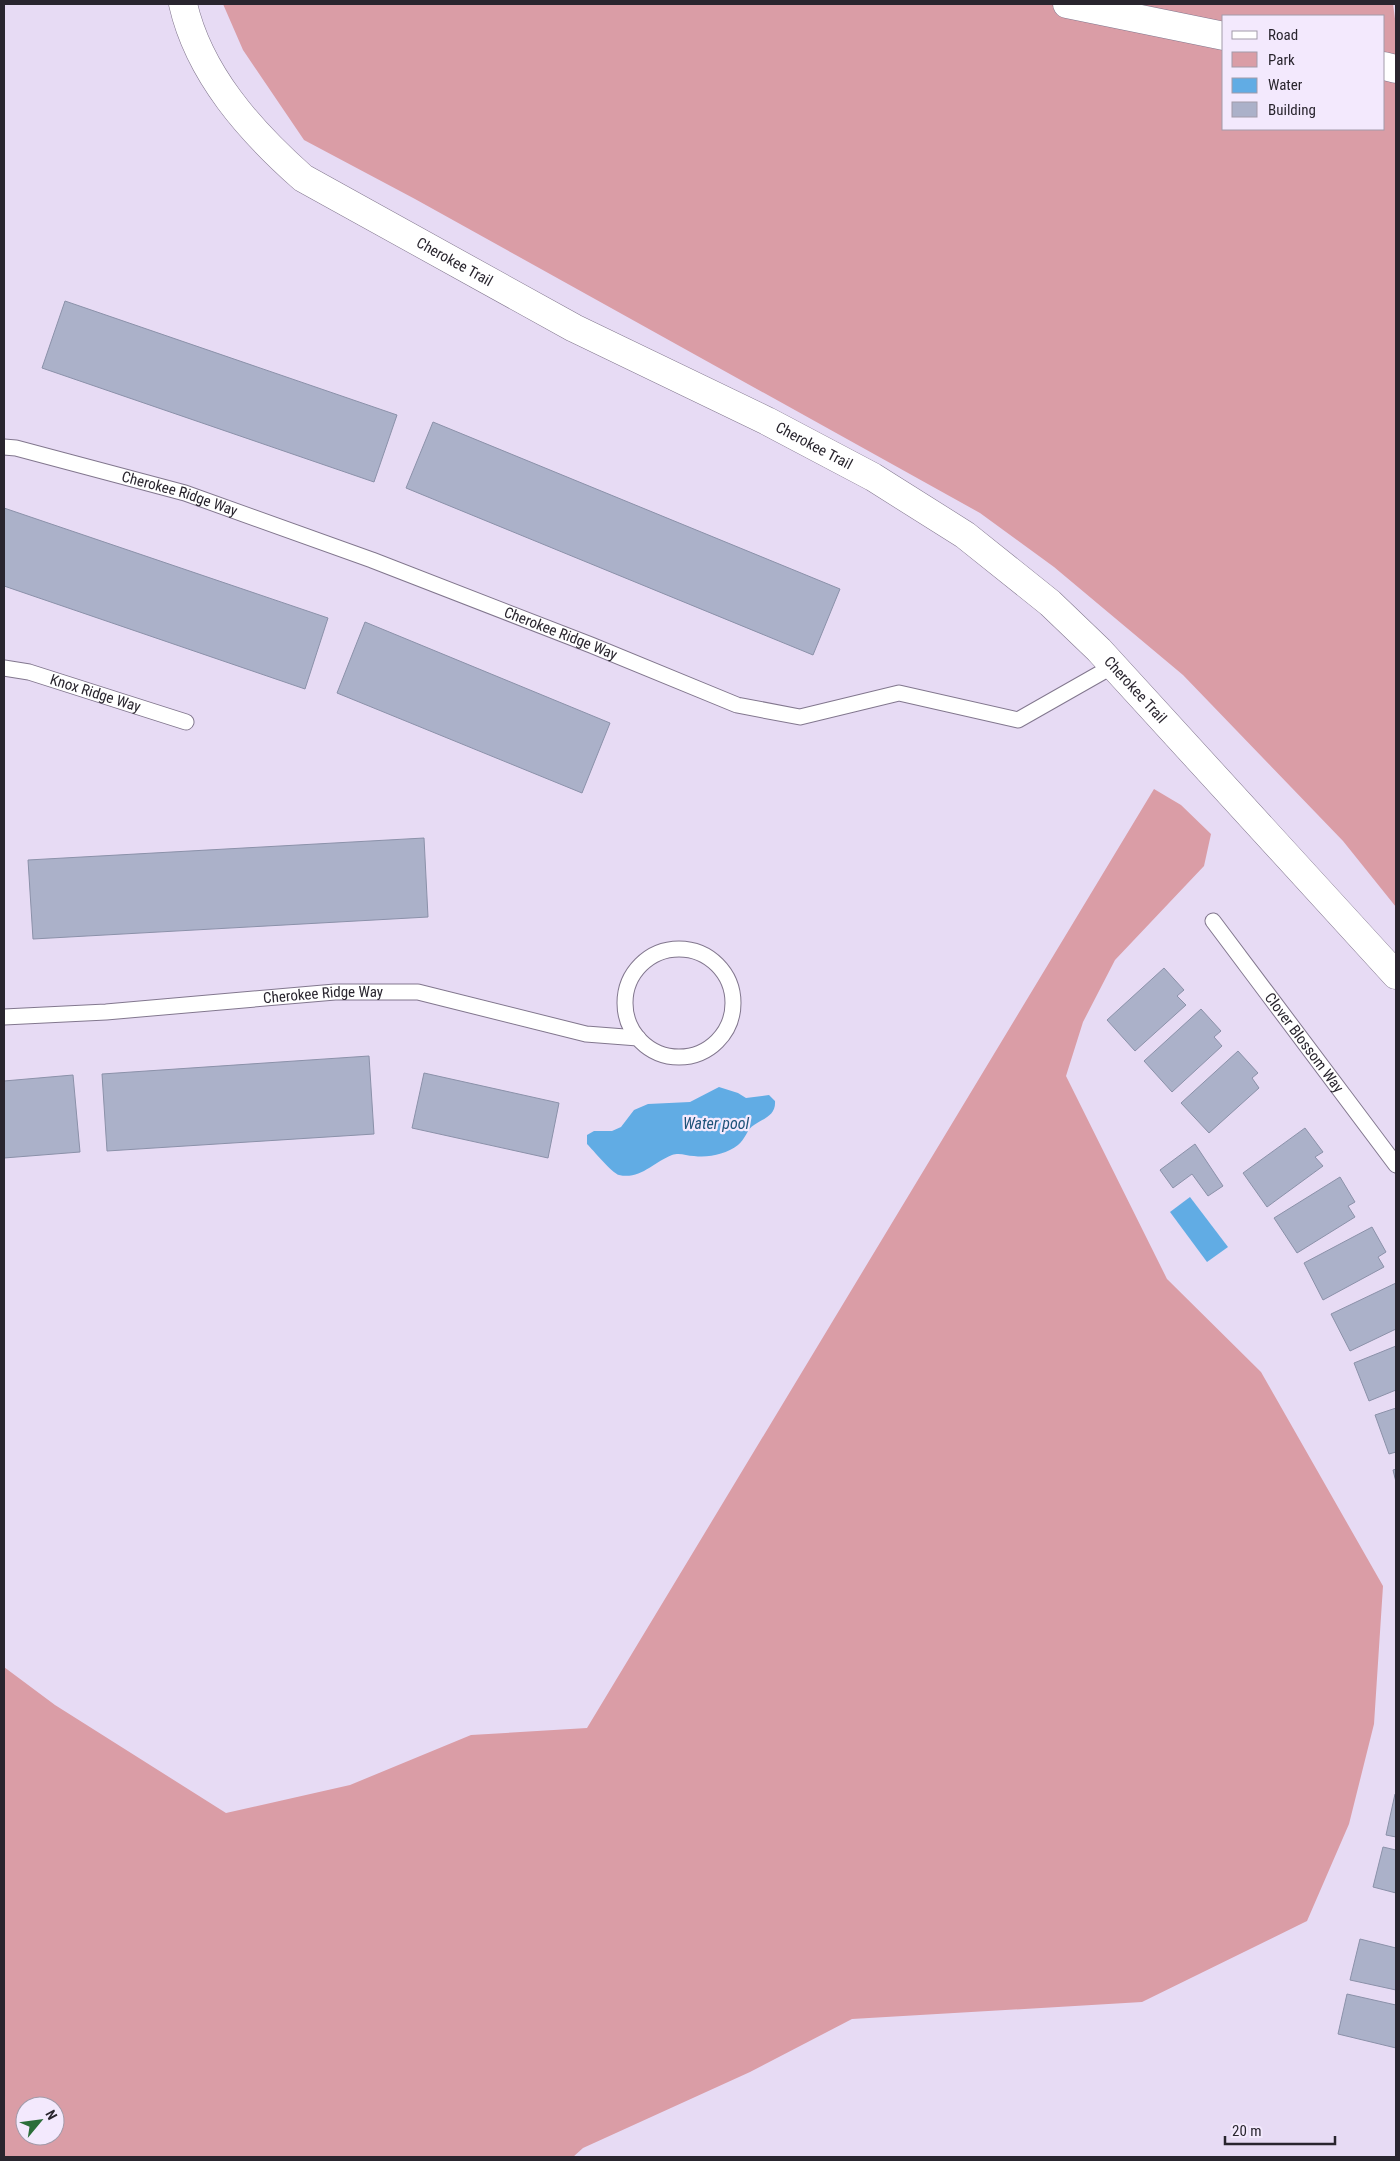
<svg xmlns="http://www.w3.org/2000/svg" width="1400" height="2161" font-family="'Roboto Condensed',sans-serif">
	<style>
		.green { fill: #da9da6; fill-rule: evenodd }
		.water { fill: #61ace4 }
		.building { fill: #abb1c9; stroke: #8b91a9 }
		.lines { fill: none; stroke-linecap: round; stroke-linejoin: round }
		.lane-casing { stroke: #82778e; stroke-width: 17 }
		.street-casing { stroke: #82778e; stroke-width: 29 }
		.secondary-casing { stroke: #82778e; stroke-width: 29 }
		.lane { stroke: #fff; stroke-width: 15 }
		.street { stroke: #fff; stroke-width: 28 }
		.secondary { stroke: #fff; stroke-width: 28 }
		.labels { text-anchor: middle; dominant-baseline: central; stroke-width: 4.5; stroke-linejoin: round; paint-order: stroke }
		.street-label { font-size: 15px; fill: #29252e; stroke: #f3e9fd }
		.water-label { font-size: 16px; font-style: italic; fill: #1d5379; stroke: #f3e9fd }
	</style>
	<rect width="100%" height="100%" fill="#e7dbf4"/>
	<g class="green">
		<path d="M223 4H1393L1396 26V907L1343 841 1183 675 1054 567 980 513 415 199 304 140 243 50ZM1224 16H1384V129H1224Z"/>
		<path d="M1154 789 1181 805 1211 834 1204 866 1115 960 1083 1022 1066 1076 1167 1279 1261 1372 1383 1586 1374 1724 1349 1824 1307 1921 1142 2002 852 2019 750 2072 583 2148 573 2157H4V1667L55 1705 226 1813 350 1785 471 1735 587 1728ZM25 2106H55V2136H25Z"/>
	</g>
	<g class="water">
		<path d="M719 1087 738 1093 746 1098 769 1095 775 1101C776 1115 765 1118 754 1125 747 1129 745 1140 738 1145 726 1154 709 1158 694 1156 686 1156 680 1152 672 1155 654 1162 640 1180 619 1175 612 1173 593 1150 587 1144V1135L594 1131H612L621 1127 634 1110 648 1104 690 1102Z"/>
		<path d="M1190 1197 1228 1247 1207 1262 1170 1212Z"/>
	</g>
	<g class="building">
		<path d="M65 301 397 415 374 482 42 368Z"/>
		<path d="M433 422 840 589 813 655 406 488Z"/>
		<path d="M4 508 328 618 305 689 4 586Z"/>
		<path d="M365 622 610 723 582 793 337 693Z"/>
		<path d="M424 838 428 917 33 939 28 860Z"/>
		<path d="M1164 968 1184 990 1177 996 1186 1005 1135 1051 1107 1020Z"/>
		<path d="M1201 1009 1221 1031 1214 1037 1222 1046 1172 1092 1144 1061Z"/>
		<path d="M1238 1051 1258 1073 1252 1078 1259 1088 1209 1133 1181 1103Z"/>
		<path d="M369 1056 374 1134 107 1151 102 1074Z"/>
		<path d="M424 1073 559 1103 548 1158 412 1128Z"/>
		<path d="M73 1075 80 1152 4 1158V1081Z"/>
		<path d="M1305 1128 1323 1152 1315 1157 1323 1166 1267 1207 1243 1173Z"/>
		<path d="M1195 1144 1223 1186 1208 1196 1192 1174 1173 1188 1160 1170Z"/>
		<path d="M1340 1177 1355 1202 1348 1206 1355 1217 1297 1253 1274 1218Z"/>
		<path d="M1372 1227 1386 1252 1378 1257 1384 1267 1323 1300 1304 1263Z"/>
		<path d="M1396 1283V1329L1350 1351 1331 1314Z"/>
		<path d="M1396 1346V1390L1369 1401 1354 1363Z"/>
		<path d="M1396 1408V1452L1389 1454 1375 1415Z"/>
		<path d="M1396 1469V1482L1393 1470Z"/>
		<path d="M1395 1794H1396V1837L1386 1835Z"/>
		<path d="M1383 1847 1396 1850V1893L1373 1887Z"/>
		<path d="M1360 1939 1396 1948V1990L1350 1980Z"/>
		<path d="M1347 1994 1396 2005V2048L1338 2034Z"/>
	</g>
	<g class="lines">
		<defs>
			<g id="lane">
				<path id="s1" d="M4 447 16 448 185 493 372 560 591 645 737 705 800 717 899 693 1018 720 1113 666"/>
				<path id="s2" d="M4 668 29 672 186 722"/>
				<path id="s3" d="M1213 921 1396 1165"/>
				<circle cx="679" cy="1003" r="54"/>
				<path id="s4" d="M4 1017 106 1012 335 992H418L586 1034 638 1038"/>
			</g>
			<g id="street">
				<path d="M1067 4 1224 36"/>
				<path d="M1384 66 1396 69"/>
			</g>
			<g id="secondary">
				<path id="s5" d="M183 4C199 74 250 131 303 178L574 328 767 421 873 477 965 535 1050 603 1099 650 1396 975"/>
			</g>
		</defs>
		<use href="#lane" class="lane-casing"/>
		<use href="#street" class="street-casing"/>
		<use href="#secondary" class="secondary-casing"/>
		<use href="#lane" class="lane"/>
		<use href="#street" class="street"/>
		<use href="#secondary" class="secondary"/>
	</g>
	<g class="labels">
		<g class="street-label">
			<text stroke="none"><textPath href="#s5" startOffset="388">Cherokee Trail</textPath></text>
			<text stroke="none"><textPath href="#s5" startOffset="792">Cherokee Trail</textPath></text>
			<text stroke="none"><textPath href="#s1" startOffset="182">Cherokee Ridge Way</textPath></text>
			<text stroke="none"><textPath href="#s1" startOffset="588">Cherokee Ridge Way</textPath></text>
			<text stroke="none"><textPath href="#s5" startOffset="1198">Cherokee Trail</textPath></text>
			<text stroke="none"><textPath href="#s2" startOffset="95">Knox Ridge Way</textPath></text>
			<text stroke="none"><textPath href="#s4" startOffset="320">Cherokee Ridge Way</textPath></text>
			<text stroke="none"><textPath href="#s3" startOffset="152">Clover Blossom Way</textPath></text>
		</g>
		<g class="water-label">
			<text x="716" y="1123">Water pool</text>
		</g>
	</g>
	<rect width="1400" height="2161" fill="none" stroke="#29252e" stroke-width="10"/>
	<rect x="1222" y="15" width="162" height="115" fill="#f3e9fd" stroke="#a29baa"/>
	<rect x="1232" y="31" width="25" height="8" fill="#ffffff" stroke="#a29baa"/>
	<text x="1268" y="40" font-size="15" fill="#29252e">Road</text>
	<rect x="1232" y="52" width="25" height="15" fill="#da9da6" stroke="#a29baa"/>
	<text x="1268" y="65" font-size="15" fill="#29252e">Park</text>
	<rect x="1232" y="78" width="25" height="15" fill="#61ace4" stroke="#a29baa"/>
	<text x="1268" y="90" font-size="15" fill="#29252e">Water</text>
	<rect x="1232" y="102" width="25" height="15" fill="#abb1c9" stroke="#a29baa"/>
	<text x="1268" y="115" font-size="15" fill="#29252e">Building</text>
	<g transform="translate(40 2121) rotate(61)"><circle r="24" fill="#f3e9fd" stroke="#a29baa"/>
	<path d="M0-4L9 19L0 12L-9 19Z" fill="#2b6e39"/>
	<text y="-8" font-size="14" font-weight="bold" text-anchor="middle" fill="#29252e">N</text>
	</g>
	<path d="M1225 2136v8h110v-8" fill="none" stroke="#29252e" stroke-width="2.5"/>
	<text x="1232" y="2136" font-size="15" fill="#29252e" stroke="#f3e9fd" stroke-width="4" paint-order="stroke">20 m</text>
</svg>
